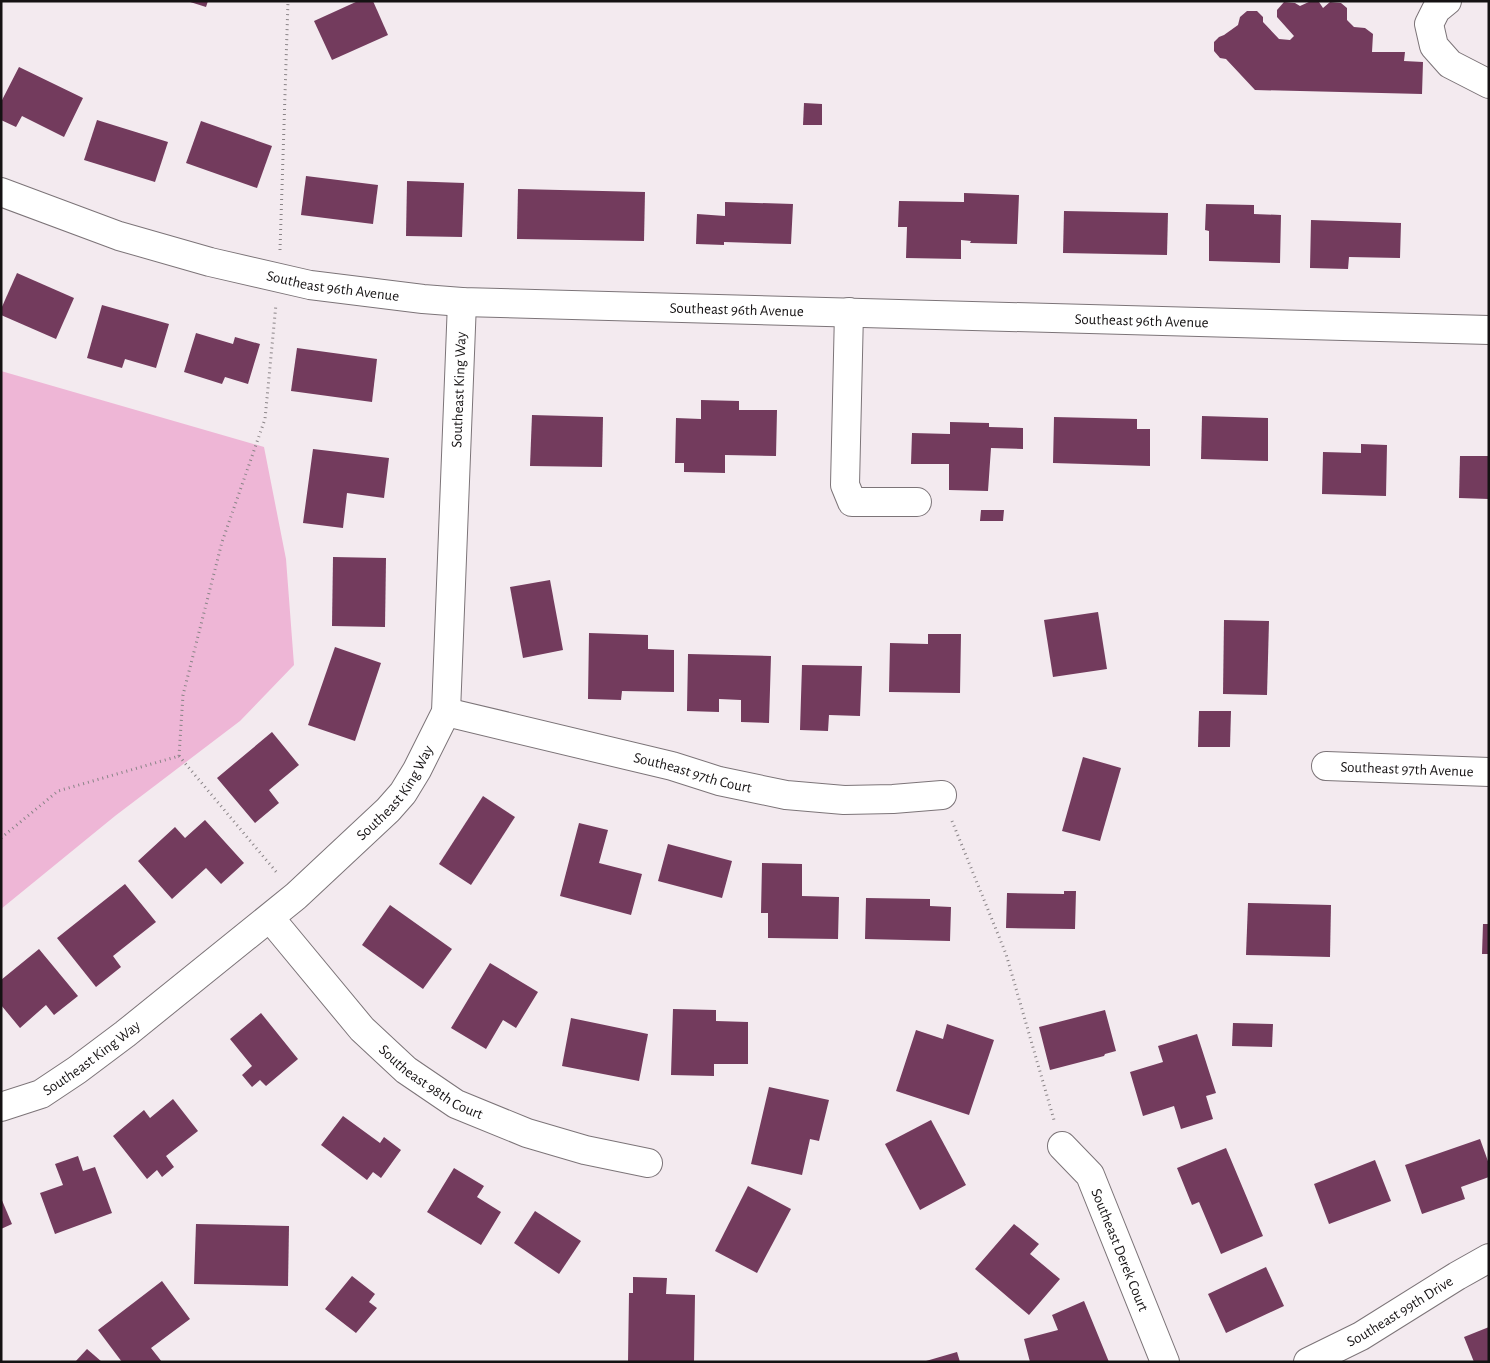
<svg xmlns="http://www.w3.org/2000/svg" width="1490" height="1363" font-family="'Alegreya Sans',sans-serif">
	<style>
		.green { fill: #eeb6d6 }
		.building { fill: #733b5d }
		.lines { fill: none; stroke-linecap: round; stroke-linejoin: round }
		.minor-casing { stroke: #7c7478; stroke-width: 30 }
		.path { stroke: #8a8487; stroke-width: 3; stroke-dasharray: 1 4; stroke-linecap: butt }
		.minor { stroke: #fff; stroke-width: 28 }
		.labels { text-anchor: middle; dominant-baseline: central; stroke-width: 5; stroke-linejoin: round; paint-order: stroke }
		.street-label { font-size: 15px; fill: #151213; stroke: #fef8fb }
	</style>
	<rect width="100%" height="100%" fill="#f3eaef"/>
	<path class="green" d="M1 371 264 447 286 559 294 665 240 721 115 816 1 909Z"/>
	<g class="building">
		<path d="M187 1H208L206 7Z"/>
		<path d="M358 1H373L388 35 332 60 314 21Z"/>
		<path d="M1311 1 1319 2 1323 8 1330 2 1341 3 1347 8V20L1354 27 1365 28 1373 34 1372 52H1405L1404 61 1423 62 1422 94 1255 90 1226 59 1220 58 1214 51V42L1219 37 1224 35 1238 25 1240 17 1247 11H1257L1263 17V22L1279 39 1290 40 1294 36 1277 17V10L1284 2 1295 3 1300 6Z"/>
		<path d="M19 67 83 98 64 137 22 116 16 127 1 120V102Z"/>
		<path d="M804 103 822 104V125H803Z"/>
		<path d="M97 120 168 142 155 182 84 160Z"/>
		<path d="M201 121 272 146 257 188 186 163Z"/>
		<path d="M306 176 378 185 373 224 301 215Z"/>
		<path d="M407 181 464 183 462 237 406 236Z"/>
		<path d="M518 189 645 192 644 241 517 239Z"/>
		<path d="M964 193 1019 195 1017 244 970 243 971 241 961 240V259L906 258 907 227H898L899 201 964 202Z"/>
		<path d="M725 202 793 204 791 244 724 242V245L696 244 697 214 725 216Z"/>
		<path d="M1206 204 1254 205V214L1281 215 1280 263 1209 261V231L1205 230Z"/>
		<path d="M1064 211 1168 213 1167 255 1063 253Z"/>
		<path d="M1311 220 1401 223 1400 258 1349 257 1348 269 1310 268Z"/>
		<path d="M17 273 74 298 56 339 1 315V309Z"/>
		<path d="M102 305 169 324 156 368 125 359 122 368 87 358Z"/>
		<path d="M196 333 233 344 235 337 260 344 248 384 225 377 222 384 184 372Z"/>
		<path d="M297 348 377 359 372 402 291 391Z"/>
		<path d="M701 400 739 401V410H777L776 456 725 455V473L684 472V463H675L676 418 701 419Z"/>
		<path d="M532 415 603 417 602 467 530 466Z"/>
		<path d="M1202 416 1268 418V461L1201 459Z"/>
		<path d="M1054 417 1137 419V429H1150V466L1053 463Z"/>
		<path d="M950 422 989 423V427L1023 428V449L991 448 988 491 949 490V464H911L912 433 950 434Z"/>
		<path d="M1361 444 1387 445 1386 496 1322 494 1323 452 1361 453Z"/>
		<path d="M313 449 389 458 384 498 347 493 343 528 303 523Z"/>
		<path d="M1460 456H1489V499L1459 498Z"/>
		<path d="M981 510H1004L1003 521H980Z"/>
		<path d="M333 557 386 558 385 627 332 626Z"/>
		<path d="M550 580 563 650 523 658 510 587Z"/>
		<path d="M1098 612 1107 669 1053 677 1044 620Z"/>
		<path d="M1224 620 1269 621 1267 695 1223 694Z"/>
		<path d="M589 633 648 635V649L674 650V692L622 691 621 700 588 699Z"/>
		<path d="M928 634H961L960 693 889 692 890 643 928 644Z"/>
		<path d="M335 647 381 663 355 741 308 725Z"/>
		<path d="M688 654 771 656 769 723 741 722V700L719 699V712L687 711Z"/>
		<path d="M802 665 862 666 860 716 829 715 828 731 800 730Z"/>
		<path d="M1199 711H1231L1230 747H1198Z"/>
		<path d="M272 732 299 765 269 790 279 803 255 823 217 778Z"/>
		<path d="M1083 757 1121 768 1100 841 1062 831Z"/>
		<path d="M483 796 515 817 471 885 439 864Z"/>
		<path d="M205 820 244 863 221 884 206 868 172 899 138 861 175 827 185 838Z"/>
		<path d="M579 823 608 830 599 863 642 874 631 915 560 896Z"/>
		<path d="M668 844 732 861 722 898 658 881Z"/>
		<path d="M762 863 802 864V896L839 897 838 939 768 938V913H761Z"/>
		<path d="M125 884 156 922 113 956 121 967 96 987 57 938Z"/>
		<path d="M1064 891H1076L1075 929 1006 928 1007 893 1064 894Z"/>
		<path d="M866 898 930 899V906L951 907 950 941 865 939Z"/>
		<path d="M1248 903 1331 905 1330 957 1246 955Z"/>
		<path d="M390 905 452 949 423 989 362 945Z"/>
		<path d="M1483 924H1489V954H1482Z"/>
		<path d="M39 949 78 996 54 1015 46 1005 20 1028 1 1005V980Z"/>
		<path d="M490 963 538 992 516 1028 503 1020 486 1049 451 1028Z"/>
		<path d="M673 1009 716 1010V1021L748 1022V1064H714V1076L671 1075Z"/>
		<path d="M1105 1010 1116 1051 1105 1054 1104 1056 1050 1070 1039 1027Z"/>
		<path d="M261 1013 298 1059 266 1086 260 1080 252 1087 242 1075 252 1066 230 1039Z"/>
		<path d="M571 1018 648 1034 639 1081 562 1066Z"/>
		<path d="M1233 1023 1273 1024 1272 1047 1232 1046Z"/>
		<path d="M947 1024 994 1040 969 1115 896 1091 916 1030 943 1039Z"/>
		<path d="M1197 1034 1216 1093 1206 1096 1213 1119 1181 1129 1174 1106 1143 1116 1130 1072 1163 1062 1158 1046Z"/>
		<path d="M769 1087 829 1100 819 1141 810 1139 802 1175 751 1164Z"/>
		<path d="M173 1099 198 1131 166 1156 174 1167 162 1177 157 1170 147 1179 113 1136 144 1110 150 1118Z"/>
		<path d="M343 1116 380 1143 384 1137 401 1150 381 1178 373 1172 367 1180 321 1145Z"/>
		<path d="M931 1120 966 1185 920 1210 885 1144Z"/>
		<path d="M1480 1139 1489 1164V1177L1461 1187 1465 1199 1422 1214 1405 1165Z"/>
		<path d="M1226 1148 1263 1236 1221 1254 1199 1202 1192 1205 1177 1168Z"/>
		<path d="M78 1156 83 1171 95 1167 112 1213 55 1234 40 1193 63 1185 55 1164Z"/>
		<path d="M1375 1160 1391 1201 1329 1224 1314 1184Z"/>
		<path d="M454 1168 484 1186 477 1197 501 1212 481 1245 427 1212Z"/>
		<path d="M748 1186 791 1209 757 1273 715 1251Z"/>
		<path d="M1 1198 12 1224 1 1229Z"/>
		<path d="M535 1211 581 1241 559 1274 514 1243Z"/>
		<path d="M196 1224 289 1226 288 1286 194 1284Z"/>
		<path d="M1014 1224 1039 1244 1030 1254 1060 1279 1029 1315 975 1269Z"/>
		<path d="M1266 1267 1284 1306 1226 1333 1208 1294Z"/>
		<path d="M352 1276 375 1294 369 1302 377 1308 356 1333 325 1309Z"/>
		<path d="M633 1277 667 1278 666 1294 695 1295 694 1362H628L629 1293H633Z"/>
		<path d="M162 1281 190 1319 151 1348 162 1362H122L98 1330Z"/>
		<path d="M1084 1301 1109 1362H1030L1024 1339 1058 1330 1052 1315Z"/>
		<path d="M1489 1327V1362H1474L1464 1337Z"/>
		<path d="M87 1349 102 1362H75Z"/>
		<path d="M957 1352 960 1362H926V1361Z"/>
	</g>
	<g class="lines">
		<defs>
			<g id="minor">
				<path d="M1447 1 1436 10 1429 24 1434 46 1450 64 1489 84"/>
				<path id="s1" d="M1 192 119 236 210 262 310 285 423 299 462 302 1489 330"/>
				<path d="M849 312 845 485 852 502H917"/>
				<path id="s2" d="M446 712 672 766 719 781 786 795 844 800 893 799 942 795"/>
				<path id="s3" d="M1326 766 1489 772"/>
				<path id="s4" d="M270 918 362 1029 406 1070 456 1104 527 1133 585 1150 648 1163"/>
				<path id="s5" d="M1 1107 41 1094 77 1070 125 1034 296 896 388 810 403 793 417 770 446 712 462 302"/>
				<path id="s6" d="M1062 1146 1090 1175 1165 1362"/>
				<path id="s7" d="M1308 1362 1361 1336 1457 1276 1489 1258"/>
			</g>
		</defs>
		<use href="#minor" class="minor-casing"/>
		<g class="path">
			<path d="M280 250 288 1"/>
			<path d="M179 756 278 874"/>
			<path d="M952 821 1006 954 1054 1120"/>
			<path d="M1 838 58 791 179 756 183 695 222 542 265 419 276 304"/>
		</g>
		<use href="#minor" class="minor"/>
	</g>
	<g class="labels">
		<g class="street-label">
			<text stroke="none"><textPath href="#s1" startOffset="346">Southeast 96th Avenue</textPath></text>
			<text stroke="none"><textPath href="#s1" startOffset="751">Southeast 96th Avenue</textPath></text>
			<text stroke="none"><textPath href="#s1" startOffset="1156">Southeast 96th Avenue</textPath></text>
			<text stroke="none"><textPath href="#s5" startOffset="928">Southeast King Way</textPath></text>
			<text stroke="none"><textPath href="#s3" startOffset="81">Southeast 97th Avenue</textPath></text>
			<text stroke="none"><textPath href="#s2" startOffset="254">Southeast 97th Court</textPath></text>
			<text stroke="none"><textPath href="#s5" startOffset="509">Southeast King Way</textPath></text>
			<text stroke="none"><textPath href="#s5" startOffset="104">Southeast King Way</textPath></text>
			<text stroke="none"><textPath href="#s4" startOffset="232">Southeast 98th Court</textPath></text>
			<text stroke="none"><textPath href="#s6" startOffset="121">Southeast Derek Court</textPath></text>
			<text stroke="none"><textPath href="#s7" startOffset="105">Southeast 99th Drive</textPath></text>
		</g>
	</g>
	<rect width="1490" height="1363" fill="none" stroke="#151213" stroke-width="5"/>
</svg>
